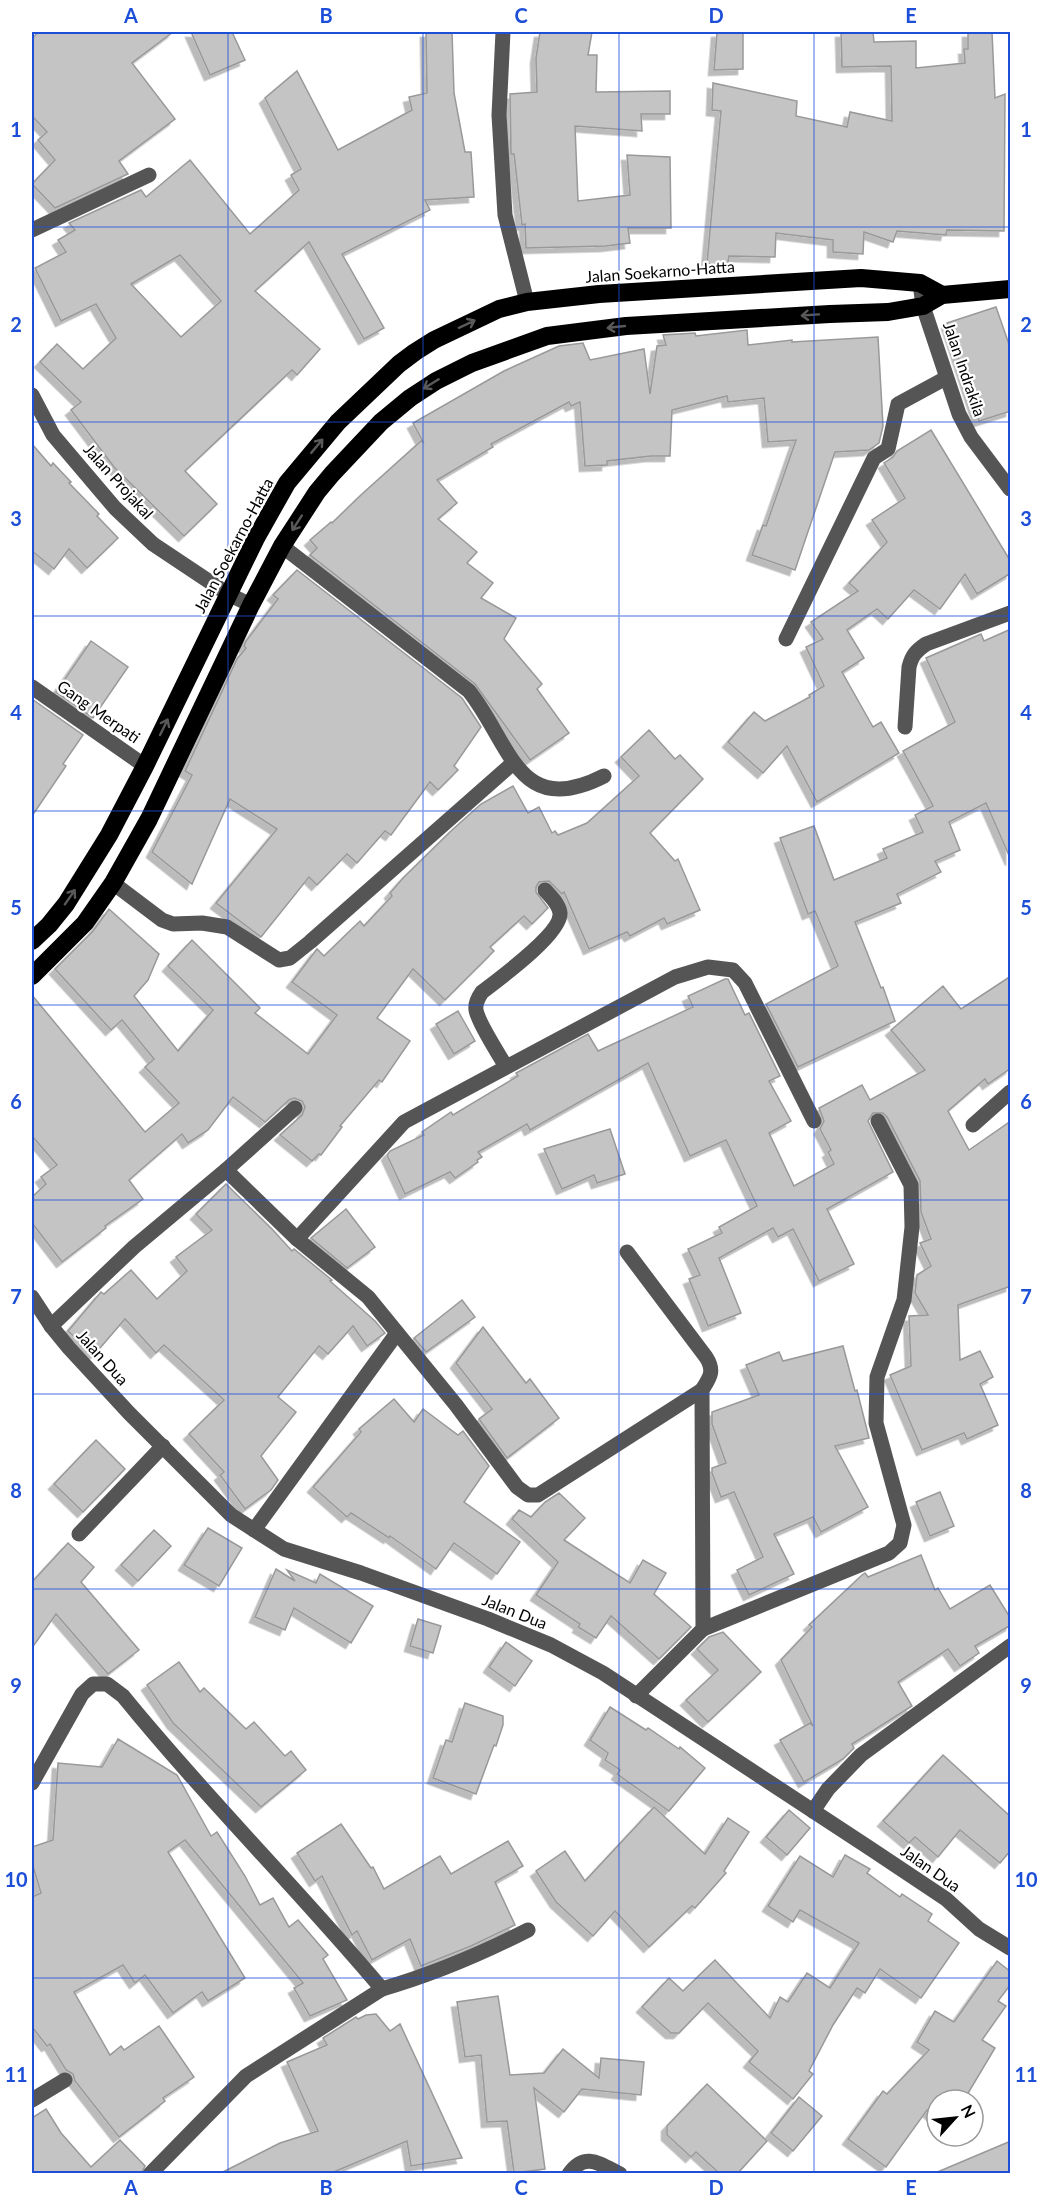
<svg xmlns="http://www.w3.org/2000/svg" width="1042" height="2205" font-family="Lato,sans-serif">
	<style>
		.building { fill: #c4c4c4; stroke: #999; stroke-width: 1.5; fill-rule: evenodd; filter: url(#shadow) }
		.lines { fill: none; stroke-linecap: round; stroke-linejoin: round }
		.minor { stroke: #555; stroke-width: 15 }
		.highway { stroke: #000; stroke-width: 18 }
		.oneway { stroke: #595959 }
		.grid { fill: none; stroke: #1d4ed8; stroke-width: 1.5; stroke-opacity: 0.55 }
		.labels { text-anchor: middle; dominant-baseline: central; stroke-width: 4.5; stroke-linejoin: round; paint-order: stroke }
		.street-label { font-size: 16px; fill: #000; stroke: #fff }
		.neatline { fill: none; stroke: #1d4ed8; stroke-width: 2 }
		.grid-label { font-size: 20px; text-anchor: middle; font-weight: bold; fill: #1d4ed8 }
	</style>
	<defs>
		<filter id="shadow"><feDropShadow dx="-5.5" dy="5.5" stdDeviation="0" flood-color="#0004"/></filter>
	</defs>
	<rect width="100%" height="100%" fill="#fff"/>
	<g class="building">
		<path d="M38 32H173L132 63 175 119 119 161 128 174 55 208 32 184 55 160 38 140 47 132 32 116V39Z"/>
		<path d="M191 32H232L245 60 210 75Z"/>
		<path d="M426 32H452L454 93 465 152H471L474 197 425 200 430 210 342 254 384 328 364 339 309 242 255 291 320 349 297 375 292 370 185 471 217 504 184 536 114 467 71 410 81 402 40 362 57 344 83 369 116 338 96 304 61 321 35 268 66 252 58 240 75 230 69 223 141 190 146 197 190 160 250 234 299 190 291 175 301 169 265 98 297 71 338 150 412 110 409 97 427 93ZM180 255 221 301 181 337 131 284Z"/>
		<path d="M540 32H592L588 55H597L596 92 670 91V114H641L642 131 575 126 578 201 630 195 627 155 670 157 671 228H628L630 243 606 246 526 248 525 224 522 225 514 154H511L510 94 537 92 536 58Z"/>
		<path d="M717 32H743V69L714 70Z"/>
		<path d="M841 32H873L874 42 916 41V68L965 63 964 49H968V32H992L995 98 1005 94 1004 231 947 230 946 235 897 231 893 242 864 232 863 254 833 252V240L776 233 775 257 729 256 727 268 707 263 721 111 712 110 713 83 797 101 796 116 847 127 850 112 892 121 891 66 842 67Z"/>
		<path d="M996 307 1011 350V411L979 421 947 323Z"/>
		<path d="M747 330 748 345 792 340V342L878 337 883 426 879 443 869 450 835 452 795 570 752 555 763 525 766 526 796 440 768 442 764 398 728 402 727 396 672 410 670 456H651L607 461V465L585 466 580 402 571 406 569 402 491 444 493 447 437 480 457 503 438 519 477 552 467 563 493 583 481 598 516 618 504 639 542 684 537 689 569 733 530 760 475 684 310 555 317 548 310 540 331 522 332 523 362 494 421 441 423 442 413 423 504 371 559 346 583 343 590 360 644 349 650 394 657 346 666 345 663 335 695 333 696 336Z"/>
		<path d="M931 430 1011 562V573L977 594 965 574 940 609 914 590 888 619 877 609 847 630 864 658 842 672 873 727 881 722 899 753 817 802 787 746 763 773 728 742 754 712 765 721 810 697 809 695 824 686 806 647 823 639 811 622 858 591 849 583 887 542 872 520 905 498 884 463 893 457 897 451Z"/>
		<path d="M32 444 51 466 53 463 71 482 69 483 99 514 97 516 118 538 87 568 69 549 54 569 32 551Z"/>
		<path d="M297 570 462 698 481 727 454 766 458 770 438 790 430 782 391 835 385 831 357 863 347 854 317 885 309 877 261 937 216 903 277 829 230 799 192 884 152 852 192 775 185 771 237 659 246 648 244 646 246 641 278 599 273 595Z"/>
		<path d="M1011 629V860L986 803 949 822 960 850 935 861 941 872 897 894 901 903 855 922 881 988 883 987 895 1021 798 1067 766 1004 838 966 815 911 808 914 780 838 814 826 834 880 887 858 883 849 923 832 915 815 933 806 903 751 955 722 926 658 981 634 984 641Z"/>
		<path d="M91 641 128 667 93 718 56 692Z"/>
		<path d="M32 699 83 735 63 764 66 766 32 816Z"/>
		<path d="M649 730 675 759 680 755 703 779 650 833 675 861 678 859 700 910 667 924 664 918 630 936 627 932 589 949 564 892 562 894 549 881 539 882 536 887V892L548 908 532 924 524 916 490 947 494 951 445 1000 413 969 377 1018 410 1041 382 1082 379 1080 340 1126 342 1127 321 1155 319 1154 312 1161 280 1135 302 1115 305 1107 302 1101 294 1098 289 1100 265 1122 233 1097 208 1130 188 1143 182 1134 129 1180 143 1199 105 1226 106 1228 62 1262 32 1223V1197L46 1184 41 1177 57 1165 32 1136V995L145 1132 179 1103 145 1067 154 1059 122 1020 111 1030 55 969 93 931 109 909 159 954 148 980 134 996 178 1051 213 1010 168 966 192 940 260 1008 255 1013 308 1054 337 1015 292 982 317 949 324 956 360 921 364 926 392 896 390 893 403 878 451 831 481 804 513 786 528 813 539 807 552 833 555 831 558 835 587 823 639 776 621 757Z"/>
		<path d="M1011 976V1068L988 1084 985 1079 948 1111 969 1150 1011 1121V1286L958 1305 960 1360 980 1351 993 1377 980 1384 998 1425 967 1439 964 1433 922 1450 890 1375 911 1366 909 1316 928 1315 915 1293 917 1275 931 1266 920 1243 931 1239 921 1212 920 1181 887 1117 883 1113H873L868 1121 893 1172 827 1209 854 1264 819 1281 793 1229 778 1237 773 1228 719 1258 741 1313 708 1326 689 1279 700 1275 688 1249 722 1233 719 1227 757 1206 726 1140 690 1156 648 1063 530 1130 527 1124 478 1152 482 1157 477 1160 478 1162 455 1178 450 1172 405 1194 387 1155 390 1151 424 1135 422 1132 451 1112 453 1115 518 1076 516 1073 588 1034 598 1051 693 1007 688 996 725 979H728L745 1015 749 1013 780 1076 769 1081 791 1121 769 1133 794 1186 834 1164 828 1152 831 1150 820 1129 824 1121 819 1108 862 1085 870 1100 925 1070 891 1030 943 986 961 1009Z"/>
		<path d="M458 1011 475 1041 454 1054 436 1024Z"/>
		<path d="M610 1129 625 1174 597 1183 594 1175 562 1189 544 1149Z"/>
		<path d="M226 1184 272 1229 292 1251 294 1249 332 1280 330 1281 375 1321 385 1333 367 1346 353 1326 328 1354 319 1346 278 1397 296 1412 261 1456 278 1480 271 1490 245 1509 220 1475 224 1472 189 1434 224 1400 164 1345 156 1353 125 1319 94 1355 68 1331 101 1292 104 1294 131 1270 157 1299 187 1271 176 1257 212 1230 196 1214Z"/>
		<path d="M346 1209 375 1247 347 1268 311 1238Z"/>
		<path d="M462 1300 475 1317 426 1352 414 1338Z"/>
		<path d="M483 1327 526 1383 530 1379 559 1418 507 1458 479 1419 492 1409 456 1363Z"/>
		<path d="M843 1346 855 1391 857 1390 869 1438 835 1446 868 1507 821 1532 813 1517 774 1534 794 1574 749 1595 737 1570 763 1557 734 1492 721 1497 712 1473V1468L726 1463 712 1424V1412L759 1395 746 1365 779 1352 783 1361Z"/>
		<path d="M394 1399 414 1422 423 1409 458 1435 463 1431 489 1466 464 1502 520 1542 497 1574 454 1543 436 1569 390 1536 389 1538 351 1513 347 1517 313 1487 361 1432 359 1429Z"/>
		<path d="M96 1440 125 1469 83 1512 54 1484Z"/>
		<path d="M940 1492 954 1526 930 1536 916 1502Z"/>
		<path d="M559 1493 585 1518 564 1540 630 1583 643 1560 666 1573 654 1594 691 1627 659 1659 611 1616 596 1638 578 1627 580 1624 536 1595 558 1562 512 1519 519 1510 531 1517 545 1502Z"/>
		<path d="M208 1528 242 1548 219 1586 184 1565Z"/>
		<path d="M154 1530 171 1546 138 1581 121 1565Z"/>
		<path d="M68 1543 94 1567 81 1582 139 1650 108 1674 56 1614 32 1648V1582Z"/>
		<path d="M921 1555 935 1590 938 1588 950 1609 990 1585 1011 1619V1625L975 1646 979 1653 960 1666 948 1649 898 1682 912 1706 852 1744 854 1748 843 1759 804 1782 780 1740 810 1723 813 1726 781 1660 812 1627 809 1625 862 1575 865 1573 868 1577Z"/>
		<path d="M276 1569 295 1581 287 1570 316 1583 320 1574 373 1606 351 1643 294 1608 285 1630 255 1617Z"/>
		<path d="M418 1619 441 1626 433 1653 410 1646Z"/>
		<path d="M723 1632 761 1672 708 1722 686 1700 718 1670 697 1649 709 1637Z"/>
		<path d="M506 1642 532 1661 515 1686 489 1667Z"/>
		<path d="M179 1662 200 1692 204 1688 246 1729 254 1722 285 1756 291 1751 306 1770 261 1807 173 1723 147 1685Z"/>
		<path d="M465 1703 503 1716V1725L496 1746 494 1745 476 1794 433 1778 446 1740 452 1742Z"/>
		<path d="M610 1707 646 1730 648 1728 679 1749 680 1747 705 1768 669 1811 617 1774 620 1770 605 1760 608 1753 590 1740Z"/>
		<path d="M118 1739 177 1775 211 1836 217 1832 245 1876 260 1905 273 1898 289 1927 298 1920 328 1955 323 1959 347 2000 310 2016 294 1988 303 1983 185 1840 168 1852 245 1978 208 2001 202 1992 173 2013 145 1975 135 1983 123 1965 74 1992 110 2055 121 2046 124 2050 159 2026 194 2077 163 2098 165 2101 119 2137 75 2081 73 2074 66 2070 50 2044 47 2046 32 2027V1897L41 1893 32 1863V1847L53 1840 58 1763 102 1767Z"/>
		<path d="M943 1755 1011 1817V1850L1000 1863 960 1830 938 1857 915 1837 909 1843 883 1821Z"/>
		<path d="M654 1807 705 1854 728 1818 749 1832 724 1871 726 1873 695 1908 692 1906 649 1947 615 1911 593 1936 556 1902 536 1871 565 1851 585 1881Z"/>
		<path d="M789 1810 810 1828 787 1855 766 1837Z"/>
		<path d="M341 1824 371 1868 373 1867 384 1889 440 1856 451 1874 508 1841 523 1866 495 1882 515 1925 471 1946 421 1966 410 1939 372 1960 357 1931 352 1935 322 1876 315 1881 297 1853Z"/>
		<path d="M845 1855 870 1869 867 1873 900 1897 902 1894 932 1914 928 1921 959 1943 921 1998 880 1969 865 1993 857 1988 833 2025 809 2071 813 2074 793 2099 749 2062 758 2051 708 2003 679 2033H671L642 2007 669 1978 683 1991 715 1960 770 2018 780 1997 788 2002 807 1973 830 1988 859 1943 800 1910 793 1922 768 1906 800 1856 833 1877Z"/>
		<path d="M997 1961 1011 1972V1984L998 2001 1006 2006 982 2040 995 2048 964 2100H937V2119L927 2110 886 2167 848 2139 883 2091 887 2094 929 2050 917 2042 935 2011 954 2022Z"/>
		<path d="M498 1996 510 2075 544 2073 563 2049 599 2078 601 2058 644 2062 641 2095 582 2089 564 2112 534 2088 545 2169 514 2173 507 2121 487 2122 481 2055 465 2057 457 2002Z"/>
		<path d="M376 2014 390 2031 400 2024 462 2158 411 2166 407 2141 329 2174H219L280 2143 318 2131 287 2062 327 2045 323 2038 356 2017 358 2019 366 2015Z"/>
		<path d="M707 2084 767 2141 737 2174H720L696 2152 691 2157 667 2135V2126Z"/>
		<path d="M799 2097 822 2116 793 2151 771 2133Z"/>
		<path d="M46 2109 61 2133 91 2167 120 2140 145 2166 141 2174H32V2118Z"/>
		<path d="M1011 2141V2174H935V2173Z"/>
	</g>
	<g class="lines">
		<g class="minor">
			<path d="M503 32 499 115 505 215 527 302"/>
			<path d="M32 230 149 175"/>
			<path d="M920 283 923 306 959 414 971 437 1010 489"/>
			<path d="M32 395 53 435 115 508 153 544 228 594 251 605"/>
			<path d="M282 546 469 691C511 744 518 820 604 776"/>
			<path d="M786 639 874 458 888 449 898 404 946 378"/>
			<path d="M32 687 145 766"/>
			<path d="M905 727 909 667C912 655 916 651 926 644L1010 613"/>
			<path d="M113 883 162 920 173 924 202 923 227 927 279 960 290 958 310 942 513 763"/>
			<path d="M506 1067C499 1054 478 1023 476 1010 475 1003 478 998 482 992 499 979 562 933 560 913 559 904 551 897 545 890"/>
			<path d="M973 1125 1010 1092"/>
			<path d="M226 1170 297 1239 368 1297 456 1405 517 1487 528 1495H538L702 1390"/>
			<path d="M297 1239 404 1122 675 977 708 967 733 970 745 983 814 1121"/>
			<path d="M627 1252 706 1357C715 1371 710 1377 702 1390L703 1629 636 1696"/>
			<path d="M32 1297 51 1326 69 1348 129 1413 231 1515 284 1549 361 1573 488 1619 551 1645 603 1673 871 1849 946 1899 979 1929 1010 1948"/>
			<path d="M51 1326 134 1247 226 1170 295 1108"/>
			<path d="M254 1530 397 1333"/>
			<path d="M79 1534 163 1446"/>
			<path d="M703 1629 889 1553 900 1543 904 1525 876 1423 877 1377 904 1300 912 1227 911 1185 878 1121"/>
			<path d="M32 1783 82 1694 93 1684H107L123 1696C205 1797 298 1889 382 1989L246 2076 150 2174"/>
			<path d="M813 1811 828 1789 861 1755 1010 1646"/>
			<path d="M382 1989C434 1974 481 1954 528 1930"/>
			<path d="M32 2100 65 2080"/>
			<path d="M569 2174C585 2151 600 2164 620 2174"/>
		</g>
		<g class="highway">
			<path d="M32 941 49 925 66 904 109 835 145 766 256 538 287 483 338 422 399 364 415 352 434 340 499 309 527 302 599 294 861 278 920 283 942 295"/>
			<path d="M32 976 85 923 113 883 149 819 251 605 282 546 317 492 332 474 381 422 410 398 436 381 472 363 547 336 626 326 830 314 888 312 923 306 942 295 1010 289"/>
		</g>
	</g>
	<defs><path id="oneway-shaft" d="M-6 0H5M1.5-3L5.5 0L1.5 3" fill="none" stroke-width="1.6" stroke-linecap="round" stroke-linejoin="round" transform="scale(1.5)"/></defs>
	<g class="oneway">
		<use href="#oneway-shaft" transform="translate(810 315) rotate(176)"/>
		<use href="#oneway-shaft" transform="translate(467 324) rotate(-25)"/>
		<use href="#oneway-shaft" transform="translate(616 327) rotate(174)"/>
		<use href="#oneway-shaft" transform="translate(431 384) rotate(148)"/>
		<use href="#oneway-shaft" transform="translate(317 446) rotate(-50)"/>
		<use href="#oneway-shaft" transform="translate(297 523) rotate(123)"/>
		<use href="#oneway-shaft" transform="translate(164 727) rotate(-64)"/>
		<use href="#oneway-shaft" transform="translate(70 897) rotate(-55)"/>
	</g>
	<path class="grid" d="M228 32V2174M423 32V2174M619 32V2174M814 32V2174M32 227H1010M32 422H1010M32 616H1010M32 811H1010M32 1005H1010M32 1200H1010M32 1394H1010M32 1589H1010M32 1783H1010M32 1978H1010"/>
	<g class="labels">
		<g class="street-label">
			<text transform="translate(660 271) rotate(-4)">Jalan Soekarno-Hatta</text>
			<text transform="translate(965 369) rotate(71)">Jalan Indrakila</text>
			<text transform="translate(119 481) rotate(48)">Jalan Projakal</text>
			<text transform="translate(233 545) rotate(-62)">Jalan Soekarno-Hatta</text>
			<text transform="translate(99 711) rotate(35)">Gang Merpati</text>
			<text transform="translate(103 1357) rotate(48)">Jalan Dua</text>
			<text transform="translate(515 1611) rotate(22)">Jalan Dua</text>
			<text transform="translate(931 1868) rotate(35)">Jalan Dua</text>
		</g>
	</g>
	<rect width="1042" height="2205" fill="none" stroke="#ffffff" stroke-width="66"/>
	<g transform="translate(955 2118) rotate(63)"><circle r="28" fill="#ffffff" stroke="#999999" stroke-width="1.5"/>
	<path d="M0-4.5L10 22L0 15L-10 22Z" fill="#000000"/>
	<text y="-9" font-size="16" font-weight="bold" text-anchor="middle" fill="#000000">N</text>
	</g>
	<rect x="33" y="33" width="976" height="2139" class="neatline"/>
	<g class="grid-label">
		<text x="131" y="23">A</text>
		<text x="326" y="23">B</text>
		<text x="521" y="23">C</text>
		<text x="716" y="23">D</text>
		<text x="911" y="23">E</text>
		<text x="16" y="137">1</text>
		<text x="1026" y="137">1</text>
		<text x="16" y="332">2</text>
		<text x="1026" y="332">2</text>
		<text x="16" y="526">3</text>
		<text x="1026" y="526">3</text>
		<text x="16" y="720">4</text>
		<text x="1026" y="720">4</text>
		<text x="16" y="915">5</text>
		<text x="1026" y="915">5</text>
		<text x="16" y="1109">6</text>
		<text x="1026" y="1109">6</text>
		<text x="16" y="1304">7</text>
		<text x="1026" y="1304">7</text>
		<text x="16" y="1498">8</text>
		<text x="1026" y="1498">8</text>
		<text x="16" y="1693">9</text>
		<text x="1026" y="1693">9</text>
		<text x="16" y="1887">10</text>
		<text x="1026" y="1887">10</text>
		<text x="16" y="2082">11</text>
		<text x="1026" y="2082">11</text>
		<text x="131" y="2195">A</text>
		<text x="326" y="2195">B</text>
		<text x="521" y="2195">C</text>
		<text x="716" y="2195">D</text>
		<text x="911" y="2195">E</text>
	</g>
</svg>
